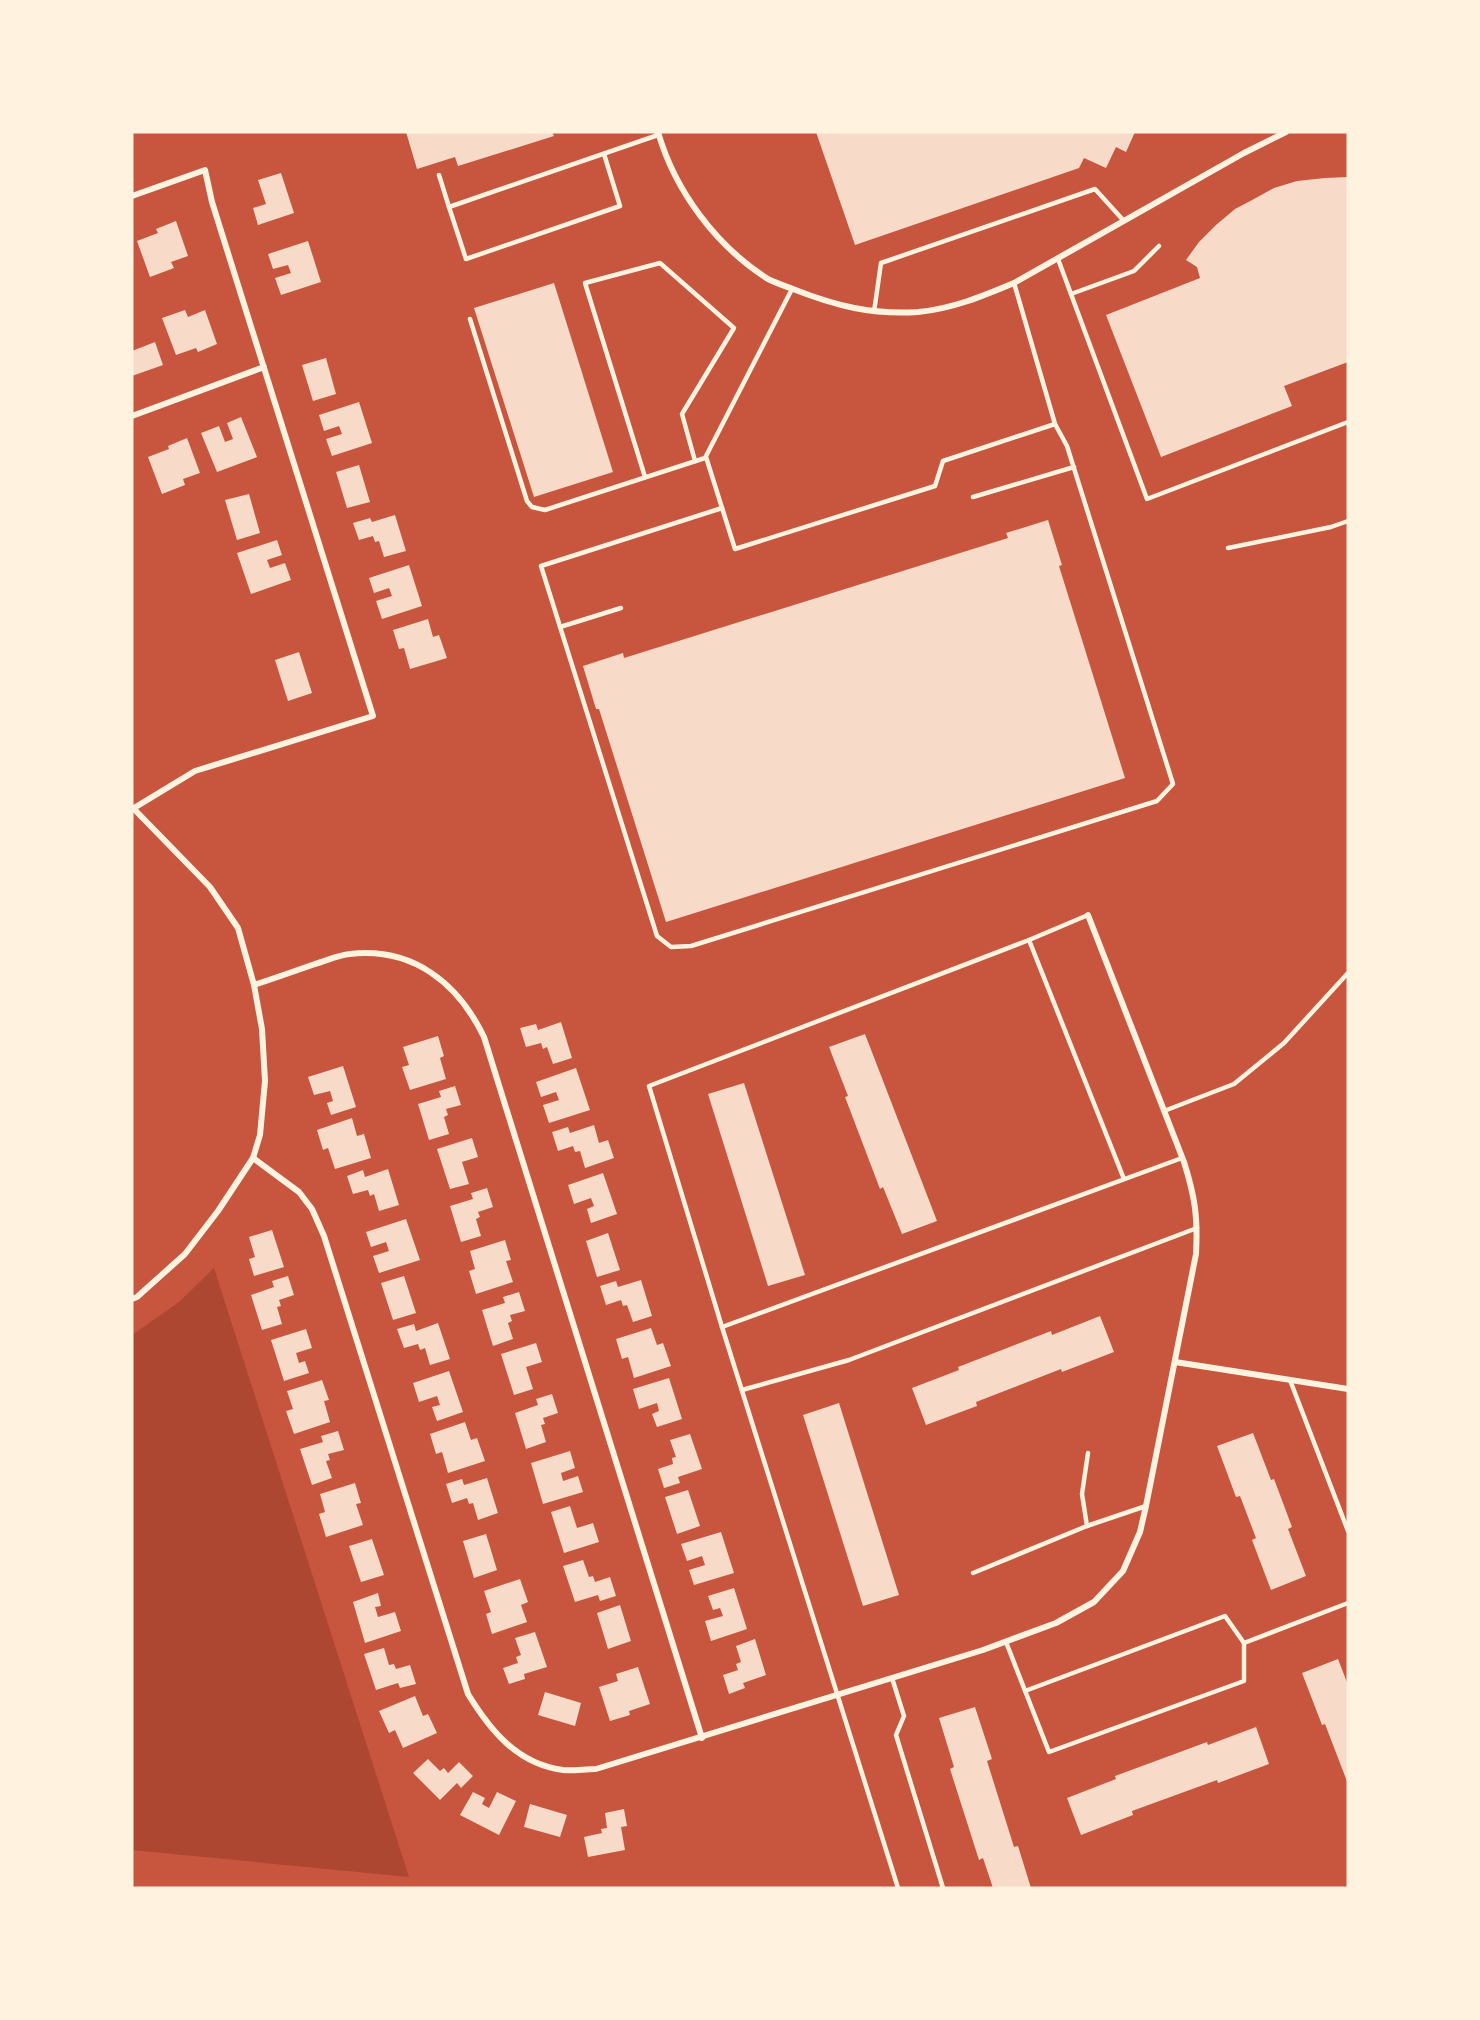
<svg xmlns="http://www.w3.org/2000/svg" width="1480" height="2020" font-family="Commissioner,sans-serif">
	<style>
		.green { fill: #ae4732 }
		.building { fill: #f7dbc8 }
		.lines { fill: none; stroke-linecap: round; stroke-linejoin: round }
		.service { stroke: #fff3e0; stroke-width: 4.5 }
		.minor { stroke: #fff3e0; stroke-width: 6 }
	</style>
	<rect width="100%" height="100%" fill="#c8553d"/>
	<path class="green" d="M214 1268 409 1877 132 1850V1335L179 1302Z"/>
	<g class="building">
		<path d="M406 132H552L554 136 458 166 455 157 417 169Z"/>
		<path d="M816 132H1135L1126 152 1116 147 1106 168 1084 158 1079 168 855 245Z"/>
		<path d="M281 173 294 213 258 225 253 208 266 204 258 180Z"/>
		<path d="M1348 177V362L1284 386 1292 406 1161 457 1106 315 1200 278 1197 267 1186 260 1199 242 1216 225 1235 209 1254 199 1274 188 1297 181 1325 178Z"/>
		<path d="M176 221 188 256 171 262 174 268 150 277 137 241 158 233 156 229Z"/>
		<path d="M308 241 321 282 281 295 275 278 291 273 288 265 273 269 268 254Z"/>
		<path d="M554 283 613 472 534 497 474 308Z"/>
		<path d="M185 310 188 317 205 310 217 344 198 352 196 348 176 355 162 318Z"/>
		<path d="M155 342 163 365 132 376V351Z"/>
		<path d="M326 358 336 394 313 401 302 365Z"/>
		<path d="M359 402 372 443 332 456 326 439 342 434 339 426 324 431 319 415Z"/>
		<path d="M241 417 257 457 217 472 201 433 219 426 225 442 233 439 227 423Z"/>
		<path d="M187 438 200 473 183 479 185 485 162 494 148 457 169 449 168 446Z"/>
		<path d="M359 465 370 502 347 508 336 472Z"/>
		<path d="M249 494 260 533 237 540 225 500Z"/>
		<path d="M395 515 406 551 384 557 379 541 375 542 373 536 359 540 353 523 370 518 372 522Z"/>
		<path d="M1048 520 1062 565 1059 566 1125 778 666 922 599 709H596L583 666 623 653 624 658 1008 538 1006 533Z"/>
		<path d="M277 540 282 555 267 560 270 568 285 563 291 580 251 594 237 553Z"/>
		<path d="M409 565 422 606 382 619 376 601 392 596 389 588 374 593 369 578Z"/>
		<path d="M428 619 433 637 439 635 447 658 410 669 404 648 399 649 393 630Z"/>
		<path d="M299 652 312 693 288 701 275 660Z"/>
		<path d="M561 1022 572 1058 553 1064 547 1047 543 1049 541 1043 526 1047 520 1028 536 1024 538 1030Z"/>
		<path d="M865 1034 937 1221 902 1234 883 1187 880 1189 845 1097 848 1096 829 1047Z"/>
		<path d="M438 1036 444 1056 440 1058 446 1079 410 1090 402 1067 409 1065 403 1047Z"/>
		<path d="M343 1066 356 1107 331 1115 327 1103 333 1101 330 1091 314 1095 308 1077Z"/>
		<path d="M576 1068 590 1110 549 1123 543 1105 559 1100 556 1092 541 1097 536 1082Z"/>
		<path d="M744 1083 805 1275 768 1286 708 1094Z"/>
		<path d="M455 1086 461 1105 446 1109 448 1115 444 1117 449 1134 429 1140 418 1104 441 1097 439 1091Z"/>
		<path d="M352 1118 357 1136 364 1134 371 1158 335 1169 328 1148 323 1150 317 1130Z"/>
		<path d="M594 1125 599 1143 608 1140 614 1158 585 1168 580 1151 575 1152 573 1146 558 1151 552 1132 568 1127 570 1133Z"/>
		<path d="M472 1138 478 1157 462 1162 469 1184 450 1189 437 1149Z"/>
		<path d="M388 1169 399 1205 379 1211 374 1194 370 1196 368 1190 353 1194 347 1176 363 1170 365 1177Z"/>
		<path d="M603 1173 617 1214 591 1223 587 1209 594 1206 591 1198 574 1204 568 1185Z"/>
		<path d="M487 1188 493 1207 478 1212 480 1217 476 1219 481 1236 461 1242 450 1206 473 1199 471 1193Z"/>
		<path d="M406 1219 420 1260 379 1273 373 1256 389 1251 386 1242 371 1247 366 1232Z"/>
		<path d="M272 1230 284 1267 254 1276 249 1259 255 1257 249 1237Z"/>
		<path d="M608 1233 620 1270 597 1277 586 1241Z"/>
		<path d="M505 1240 511 1260 506 1261 513 1282 476 1294 469 1271 475 1269 470 1251Z"/>
		<path d="M288 1276 294 1295 279 1300 281 1306 277 1307 282 1324 262 1330 251 1295 274 1287 272 1281Z"/>
		<path d="M404 1276 416 1313 393 1320 381 1283Z"/>
		<path d="M641 1280 652 1316 633 1322 627 1305 623 1306 621 1300 606 1305 600 1286 616 1281 618 1287Z"/>
		<path d="M519 1292 525 1311 510 1315 512 1321 508 1323 513 1339 493 1346 482 1310 505 1303 503 1297Z"/>
		<path d="M1100 1316 1114 1352 1062 1372 1061 1369 976 1402 977 1406 926 1425 912 1388 959 1370 958 1367 1051 1331 1052 1335Z"/>
		<path d="M438 1323 450 1359 430 1365 425 1348 420 1350 418 1344 404 1348 397 1329 414 1324 416 1331Z"/>
		<path d="M651 1328 657 1345 663 1343 671 1366 634 1378 628 1357 622 1359 616 1339Z"/>
		<path d="M306 1329 312 1348 296 1353 299 1363 305 1361 309 1373 284 1381 271 1340Z"/>
		<path d="M536 1343 542 1362 526 1367 533 1389 514 1395 501 1354Z"/>
		<path d="M449 1371 463 1412 437 1421 432 1407 440 1405 437 1396 419 1402 413 1383Z"/>
		<path d="M669 1378 682 1419 657 1427 652 1414 659 1411 657 1403 639 1409 633 1389Z"/>
		<path d="M322 1380 329 1400 324 1401 330 1422 294 1434 286 1411 293 1409 287 1391Z"/>
		<path d="M552 1394 558 1413 543 1418 545 1424 541 1425 546 1442 526 1449 515 1413 538 1405 536 1399Z"/>
		<path d="M839 1403 899 1595 863 1606 803 1415Z"/>
		<path d="M465 1422 471 1440 477 1438 485 1461 448 1473 442 1452 436 1454 430 1434Z"/>
		<path d="M338 1431 344 1450 328 1454 330 1460 326 1461 332 1478 312 1485 300 1449 323 1442 321 1436Z"/>
		<path d="M1253 1433 1271 1480 1274 1479 1292 1527 1288 1529 1306 1576 1271 1590 1252 1540 1256 1538 1240 1496 1236 1497 1217 1446Z"/>
		<path d="M690 1434 702 1469 678 1477 680 1483 664 1488 658 1469 673 1464 672 1458 676 1457 670 1440Z"/>
		<path d="M570 1451 575 1468 561 1473 563 1481 578 1476 583 1492 543 1504 531 1463Z"/>
		<path d="M487 1478 498 1513 478 1520 473 1503 469 1504 467 1498 452 1503 446 1484 462 1479 464 1485Z"/>
		<path d="M355 1483 361 1503 356 1504 363 1525 326 1537 319 1514 325 1512 320 1494Z"/>
		<path d="M688 1490 700 1526 677 1534 665 1497Z"/>
		<path d="M570 1506 577 1528 593 1523 599 1542 564 1553 551 1512Z"/>
		<path d="M721 1532 734 1573 694 1585 689 1570 705 1565 702 1556 687 1561 681 1544Z"/>
		<path d="M486 1534 497 1570 474 1578 463 1541Z"/>
		<path d="M372 1539 384 1575 361 1582 349 1546Z"/>
		<path d="M583 1560 589 1577 593 1576 595 1582 610 1577 616 1596 600 1601 598 1595 575 1602 563 1566Z"/>
		<path d="M520 1579 528 1602 521 1605 527 1622 492 1634 486 1614 491 1612 484 1591Z"/>
		<path d="M734 1588 747 1629 711 1641 705 1621 723 1616 720 1608 713 1610 708 1596Z"/>
		<path d="M378 1593 381 1606 375 1607 378 1617 395 1612 401 1631 365 1643 353 1602Z"/>
		<path d="M620 1605 631 1641 608 1649 597 1613Z"/>
		<path d="M535 1632 547 1667 524 1674 525 1679 509 1684 503 1668 518 1663 516 1657 521 1655 515 1638Z"/>
		<path d="M755 1639 766 1675 743 1683 745 1688 729 1694 723 1675 738 1670 736 1664 741 1662 736 1646Z"/>
		<path d="M384 1648 389 1665 394 1664 396 1669 410 1665 416 1684 400 1688 398 1683 376 1690 364 1654Z"/>
		<path d="M1338 1659 1348 1685V1784L1325 1724 1322 1725 1302 1673Z"/>
		<path d="M638 1667 650 1704 629 1711 630 1715 610 1721 599 1687 618 1681 616 1674Z"/>
		<path d="M545 1692 581 1703 575 1726 538 1715Z"/>
		<path d="M415 1696 423 1716 428 1714 437 1733 403 1748 395 1730 389 1733 379 1711Z"/>
		<path d="M975 1707 992 1759 987 1761 1014 1847 1018 1846 1031 1888H993L983 1858 979 1860 950 1769 954 1767 939 1718Z"/>
		<path d="M1256 1727 1269 1764 1218 1783 1217 1780 1132 1811 1133 1815 1081 1835 1067 1798 1116 1779 1115 1776 1207 1742 1208 1745Z"/>
		<path d="M428 1759 440 1771 444 1768 448 1773 459 1762 473 1776 461 1788 457 1783 440 1800 413 1773Z"/>
		<path d="M473 1792 485 1798 482 1804 489 1808 497 1792 516 1801 499 1835 460 1815Z"/>
		<path d="M530 1804 567 1815 560 1837 524 1827Z"/>
		<path d="M624 1809 627 1826 621 1827 625 1850 588 1857 584 1837 602 1833 601 1829 607 1828 605 1813Z"/>
	</g>
	<g class="lines">
		<g class="service">
			<path d="M439 175 449 207 658 135"/>
			<path d="M449 207 466 259 620 206 604 154"/>
			<path d="M1058 259 1147 499 1348 422"/>
			<path d="M1071 294 1134 271 1159 246"/>
			<path d="M874 312 881 263 1095 189 1124 221"/>
			<path d="M470 319 527 501 532 507 545 510 705 458 792 289"/>
			<path d="M706 457 735 549 935 486 943 461 1055 424 1014 283"/>
			<path d="M645 477 585 283 660 263 734 328 682 414 695 461"/>
			<path d="M973 497 1074 467"/>
			<path d="M722 508 541 566 657 936 671 947 691 946 1157 801 1173 784 1067 446 1055 424"/>
			<path d="M1228 548 1331 527 1348 521"/>
			<path d="M560 627 621 608"/>
			<path d="M1029 940 1124 1179"/>
			<path d="M1164 1111 1234 1084 1284 1043 1348 973"/>
			<path d="M722 1327 1182 1158"/>
			<path d="M1290 1380 1348 1531"/>
			<path d="M742 1390 849 1360 1197 1228"/>
			<path d="M1087 1526 1082 1494 1088 1453"/>
			<path d="M973 1573 1087 1526 1146 1506"/>
			<path d="M1006 1642 1049 1752 1244 1681V1643L1348 1603"/>
			<path d="M892 1678 904 1716 896 1735 943 1888"/>
			<path d="M1025 1691 1225 1616 1244 1643"/>
			<path d="M898 1888 722 1327 649 1086 1029 940 1088 915"/>
		</g>
		<g class="minor">
			<path d="M658 132C675 191 716 246 768 279 776 283 785 286 793 289 836 306 872 315 918 312 952 309 983 296 1014 283L1244 153 1286 132"/>
			<path d="M132 196 205 170 212 202 373 716 195 771 134 808"/>
			<path d="M132 416 264 367"/>
			<path d="M254 985C275 978 295 971 315 964 326 961 338 955 350 954 413 947 458 983 484 1037L702 1738"/>
			<path d="M253 1158 299 1192 312 1209 324 1236 468 1694C490 1730 517 1764 563 1770 573 1771 585 1769 596 1769L983 1650 1056 1623 1094 1602 1123 1571 1140 1532 1146 1506 1196 1254C1198 1217 1195 1197 1184 1162L1088 915"/>
			<path d="M132 1299 137 1297 185 1254 218 1211 253 1158 260 1135 265 1081 262 1029 254 985 238 928 210 887 133 808"/>
			<path d="M1175 1362 1348 1389"/>
		</g>
	</g>
	<rect width="1480" height="2020" fill="none" stroke="#fff3e0" stroke-width="267"/>
</svg>
